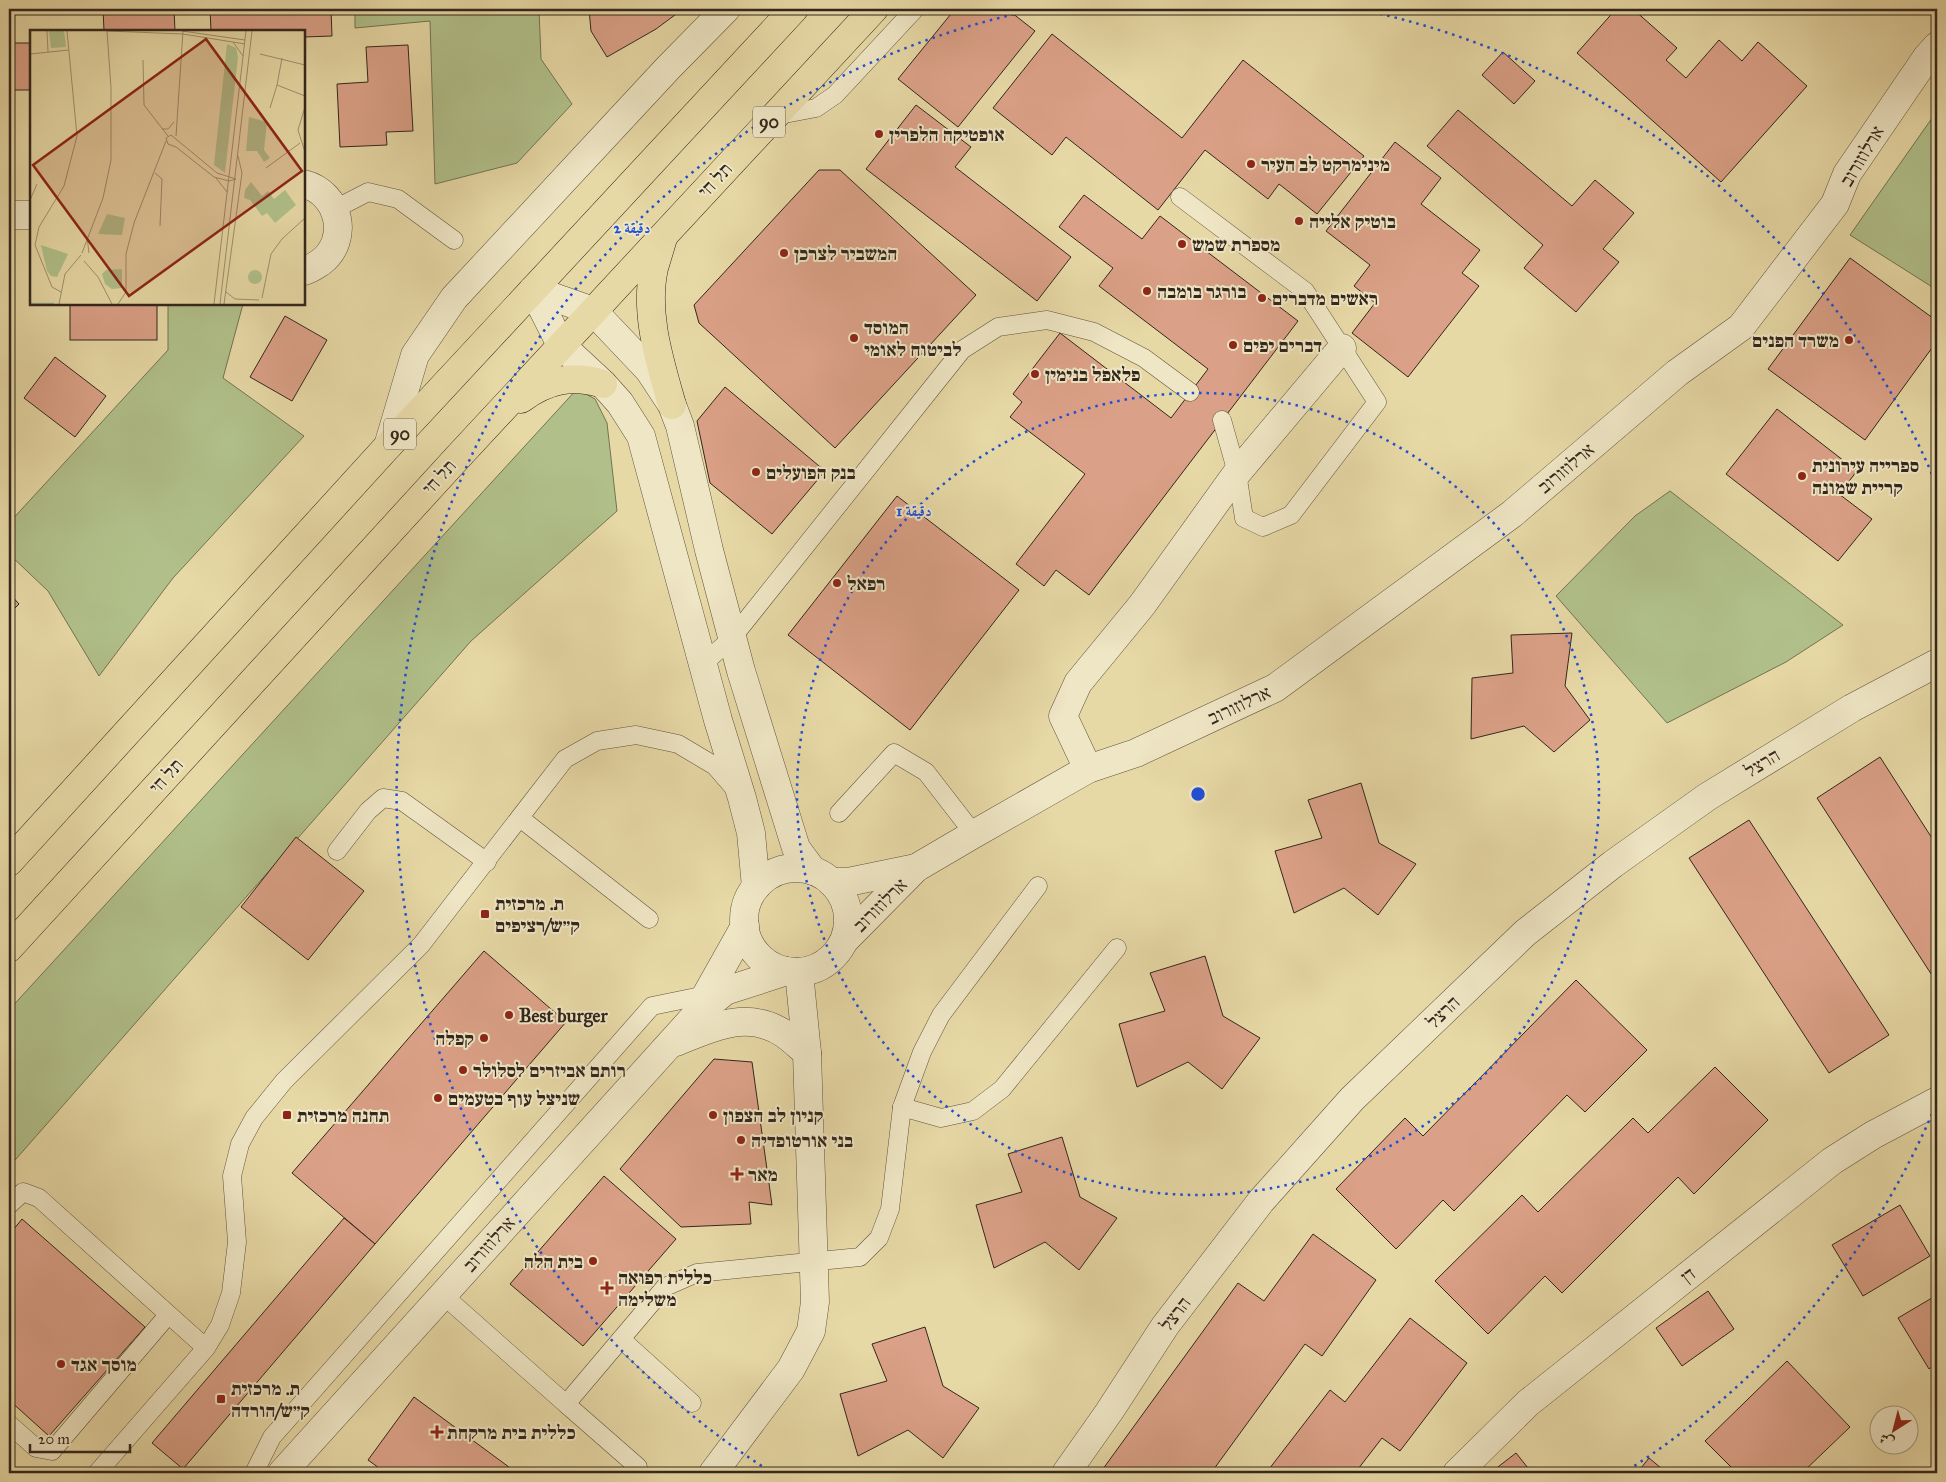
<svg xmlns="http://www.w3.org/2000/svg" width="1946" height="1482" font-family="'IM FELL Great Primer',Amiri,'Frank Ruhl Libre',serif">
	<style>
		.green { fill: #b1c08a; stroke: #727353 }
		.building { fill: #dba188; stroke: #33261c }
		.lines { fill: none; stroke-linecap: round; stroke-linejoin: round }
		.service-casing { stroke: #60533e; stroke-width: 19 }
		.minor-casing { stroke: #60533e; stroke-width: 29 }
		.tertiary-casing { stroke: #60533e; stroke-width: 29 }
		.trunk-casing { stroke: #33261c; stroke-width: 29 }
		.service { stroke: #efe6c5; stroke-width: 18 }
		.minor { stroke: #efe6c5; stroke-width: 28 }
		.tertiary { stroke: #efe6c5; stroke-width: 28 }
		.trunk { stroke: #e7d9a6; stroke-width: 28 }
		.ring { fill: none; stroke: #1d4ed8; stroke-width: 2.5; stroke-dasharray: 2.5 5 }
		.poi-dot { fill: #8f2418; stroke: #efe6c5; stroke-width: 2 }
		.labels { text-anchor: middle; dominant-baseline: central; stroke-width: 4; stroke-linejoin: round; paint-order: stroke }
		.shield { fill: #efe6c5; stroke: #6b604f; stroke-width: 1 }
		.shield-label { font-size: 18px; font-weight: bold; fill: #33261c }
		.poi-label { font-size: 19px; font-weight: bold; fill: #33261c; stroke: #efe6c5; text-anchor: start }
		.street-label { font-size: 19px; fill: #33261c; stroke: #efe6c5 }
		.inset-river { fill: none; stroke: #98bba2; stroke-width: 2.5 }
		.inset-road { fill: none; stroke: #9f916f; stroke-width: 1 }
		.view { fill: #8f2418; fill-opacity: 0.15; stroke: #8f2418; stroke-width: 2.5 }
		.inset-edge { fill: none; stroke: #33261c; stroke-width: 2.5 }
		.centre { fill: #1d4ed8; stroke: #efe6c5; stroke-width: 2.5 }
		.ring-label { font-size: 15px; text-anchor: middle; font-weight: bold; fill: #1d4ed8; stroke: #efe6c5; stroke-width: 4; stroke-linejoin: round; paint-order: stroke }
	</style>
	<rect width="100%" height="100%" fill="#e7d9a6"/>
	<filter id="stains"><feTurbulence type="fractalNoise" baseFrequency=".004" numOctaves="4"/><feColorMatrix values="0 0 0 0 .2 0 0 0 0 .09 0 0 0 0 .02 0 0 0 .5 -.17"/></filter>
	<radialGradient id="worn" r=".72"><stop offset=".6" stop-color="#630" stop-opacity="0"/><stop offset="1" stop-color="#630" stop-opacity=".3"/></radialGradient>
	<g class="green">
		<path d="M355 9H539L541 59 572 104 517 163 435 184 430 21 355 28Z"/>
		<path d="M1937 111V290L1850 235Z"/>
		<path d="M168 304H243L223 378 304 436 173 578 99 676 48 591 9 554V523L168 350Z"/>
		<path d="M577 389 595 399 607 423 617 511 471 641 9 1167V1010Z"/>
		<path d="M1670 491 1843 625 1786 662 1667 723 1556 596 1635 516Z"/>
	</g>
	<g class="building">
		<path d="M103 9H174L175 31H104Z"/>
		<path d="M210 9H331L332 36 304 37V31H211Z"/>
		<path d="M589 9H683L656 29 607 57 591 31Z"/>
		<path d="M955 9H1007L1035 31 958 127 898 79Z"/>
		<path d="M1616 9H1633L1677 48 1666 60 1686 78 1719 40 1742 61 1758 42 1807 86 1721 182 1577 53Z"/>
		<path d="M1052 34 1182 138 1243 60 1364 156 1317 214 1279 184 1268 199 1205 150 1158 210 1066 137 1052 155 993 108Z"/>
		<rect x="11" y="43" width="20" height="47"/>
		<path d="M408 45 413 131 386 132 387 145 340 147 337 84 368 82 366 47Z"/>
		<path d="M1503 52 1535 81 1514 104 1482 75Z"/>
		<path d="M916 105 971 147 955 167 1071 257 1037 301 866 169Z"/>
		<path d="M1458 110 1572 206 1595 180 1634 213 1603 249 1619 262 1576 312 1524 268 1543 245 1427 146Z"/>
		<path d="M1395 142 1441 178 1421 204 1480 250 1462 273 1479 286 1408 377 1352 333 1375 303 1354 286 1370 265 1326 231Z"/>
		<path d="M819 170H840L976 295 835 448 699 323 694 305Z"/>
		<path d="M1084 195 1142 239 1160 216 1298 321 1089 595 1056 570 1044 586 1016 564 1085 474 1010 417 1022 402 1013 394 1060 333 1171 418 1208 369 1099 286 1113 268 1059 227Z"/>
		<path d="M1850 258 1937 321V341L1865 440 1768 369Z"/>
		<rect x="70" y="304" width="87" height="36"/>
		<path d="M285 316 327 340 292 401 250 377Z"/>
		<path d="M55 357 106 396 75 437 24 398Z"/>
		<path d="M725 387 825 471 772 534 710 483 697 421Z"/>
		<path d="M1777 409 1857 471 1839 494 1872 519 1838 561 1726 474Z"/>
		<path d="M897 496 1019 590 910 730 788 635Z"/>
		<path d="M9 593 19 604 9 614Z"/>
		<path d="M1572 633 1565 686 1590 720 1554 752 1524 726 1471 739 1472 678 1513 673 1511 635Z"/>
		<path d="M1880 757 1937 846V983L1817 798Z"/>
		<path d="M1361 783 1379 843 1416 864 1378 915 1344 888 1294 913 1275 851 1322 838 1308 800Z"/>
		<path d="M1749 820 1889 1035 1829 1073 1689 858Z"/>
		<path d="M296 837 364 891 308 960 241 907Z"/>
		<path d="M484 951 566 1022 375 1244 292 1173Z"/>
		<path d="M1205 956 1223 1016 1260 1038 1222 1089 1188 1062 1137 1087 1119 1024 1165 1011 1150 973Z"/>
		<path d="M1576 980 1647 1050 1585 1112 1567 1095 1454 1211 1443 1200 1396 1249 1336 1189 1405 1118 1423 1136Z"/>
		<path d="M714 1059 752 1062 772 1205 749 1202 751 1224 681 1227 620 1169Z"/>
		<path d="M1715 1067 1768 1120 1694 1194 1678 1177 1562 1293 1545 1276 1488 1334 1435 1281 1522 1195 1538 1212 1633 1118 1648 1133Z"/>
		<path d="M1062 1137 1080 1197 1117 1218 1079 1270 1045 1242 994 1268 976 1205 1022 1192 1008 1154Z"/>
		<path d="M604 1176 676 1239 583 1346 510 1284Z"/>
		<path d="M1900 1205 1930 1256 1863 1296 1832 1245Z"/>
		<path d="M344 1218 375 1244 183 1469 152 1443Z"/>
		<path d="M22 1219 145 1327 49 1436 9 1400V1235Z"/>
		<path d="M1313 1234 1376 1280 1322 1356 1305 1344 1211 1473H1100L1238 1283 1264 1301Z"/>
		<path d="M1708 1291 1734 1329 1682 1366 1656 1328Z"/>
		<path d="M1937 1295V1363L1929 1369 1898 1318Z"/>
		<path d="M1410 1318 1467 1363 1400 1451 1382 1438 1355 1473H1266L1330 1390 1345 1402Z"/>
		<path d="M925 1327 943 1386 979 1408 943 1458 908 1430 858 1456 840 1394 887 1381 872 1344Z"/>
		<path d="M1787 1361 1850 1427 1802 1473H1737L1705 1441Z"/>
		<path d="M414 1397 517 1473H386L368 1460Z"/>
		<path d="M1516 1453 1532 1473H1497L1494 1470Z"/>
		<path d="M1649 1458 1667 1473H1637Z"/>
	</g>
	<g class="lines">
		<defs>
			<g id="service">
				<path d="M774 116 816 108 835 95 915 9"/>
				<path d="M1180 197 1305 291 1377 402 1291 515 1263 527 1244 518 1237 473 1222 420"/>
				<path d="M335 209 368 192 398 199 454 240"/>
				<path d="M703 664 732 638 962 350 998 327 1047 320 1094 332 1144 358 1190 392"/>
				<path d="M839 813 894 753 926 772 974 834"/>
				<path d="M520 818 649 919"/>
				<path d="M337 851 368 811 383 798 402 801 487 862"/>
				<path d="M902 1107 941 1118 973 1111 1002 1089 1117 948"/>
				<path d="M9 1205 23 1192 39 1198 206 1348"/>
				<path d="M443 1295 566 1404 665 1287 697 1273 860 1257 879 1238 890 1209 902 1107 922 1052 941 1015 1038 886"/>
				<path d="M621 1339 692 1403"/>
				<path d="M566 1404 638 1467"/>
				<path d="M9 1424 36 1448 52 1451 168 1315"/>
				<path d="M97 1473 206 1348 220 1325 231 1293 237 1242 232 1176 240 1144 254 1118 284 1081 421 945 565 759 597 741 636 735 678 744 715 766 734 788"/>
				<path d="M254 1473 272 1437 652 1006 706 995"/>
			</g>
			<g id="minor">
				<path d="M304 184C340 193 350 240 321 262 315 266 311 269 304 271"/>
				<path d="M9 215H31"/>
				<path d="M533 290 593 311 649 370 672 405 680 426 709 550 741 671 796 848 813 871"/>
				<path d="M533 290 561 345 603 384 620 403 641 436 718 720 742 798 751 833 756 887"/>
				<path d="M388 446 415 355 454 298 668 68 726 9"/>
				<path d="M1088 769 1063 716 1078 683 1142 605 1237 473 1342 348"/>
				<circle cx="796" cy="920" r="52"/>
				<path d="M831 882H848L916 868"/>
				<path d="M844 941 916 868 974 834 1088 769 1136 753 1275 688 1512 514 1677 373 1741 327 1835 204 1847 174 1927 57 1937 46"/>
				<path d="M700 1006 745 926"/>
				<path d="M676 1042C713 1027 746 1010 783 1033 792 1039 799 1046 807 1053"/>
				<path d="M282 1473 696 1015 725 991 787 971"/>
				<path d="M713 1473 791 1369 811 1331 815 1302 807 1053 799 972"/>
				<path d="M1457 1473 1528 1403 1832 1161 1873 1135 1937 1101"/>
			</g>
			<path id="tertiary" d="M1066 1473 1109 1412 1165 1326 1261 1201 1352 1099 1525 933 1613 864 1707 797 1852 708 1937 663"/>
			<g id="trunk">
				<path d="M663 238C660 248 657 258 654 268 644 314 660 362 672 405"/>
				<path d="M521 399C547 380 572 374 603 384"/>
				<path d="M9 862 388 446 794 9"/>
				<path d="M9 948 457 458 874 9"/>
			</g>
		</defs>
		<use href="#service" class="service-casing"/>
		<use href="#minor" class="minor-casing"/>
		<use href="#tertiary" class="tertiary-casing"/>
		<use href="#trunk" class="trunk-casing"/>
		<use href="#service" class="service"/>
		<use href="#minor" class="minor"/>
		<use href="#tertiary" class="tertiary"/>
		<use href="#trunk" class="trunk"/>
	</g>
	<g class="ring">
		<circle cx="1198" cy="794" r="401"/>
		<path d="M1935 1107A801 801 0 0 1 1628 1470M768 1470A801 801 0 0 1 1038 9M1358 9A801 801 0 0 1 1935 481"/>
	</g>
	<g class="poi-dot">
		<circle cx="879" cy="134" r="5"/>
		<circle cx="1251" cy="164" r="5"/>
		<circle cx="1299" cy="221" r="5"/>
		<circle cx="1182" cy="244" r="5"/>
		<circle cx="784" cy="253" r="5"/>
		<circle cx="1147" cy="291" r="5"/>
		<circle cx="1262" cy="298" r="5"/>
		<circle cx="854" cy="338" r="5"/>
		<circle cx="1849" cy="340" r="5"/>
		<circle cx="1233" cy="345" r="5"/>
		<circle cx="1035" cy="374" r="5"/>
		<circle cx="756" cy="472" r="5"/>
		<circle cx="1802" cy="476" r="5"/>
		<circle cx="837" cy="583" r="5"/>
		<rect x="480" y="909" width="10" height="10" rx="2.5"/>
		<circle cx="509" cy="1015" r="5"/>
		<circle cx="484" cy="1038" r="5"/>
		<circle cx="463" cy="1070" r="5"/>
		<circle cx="438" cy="1098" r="5"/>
		<rect x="282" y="1110" width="10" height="10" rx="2.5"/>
		<circle cx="713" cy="1115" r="5"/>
		<circle cx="741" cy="1140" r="5"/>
		<path d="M734.5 1166.5h5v5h5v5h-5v5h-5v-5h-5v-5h5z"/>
		<circle cx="593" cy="1261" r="5"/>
		<path d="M604.5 1280.5h5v5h5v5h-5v5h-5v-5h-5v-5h5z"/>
		<circle cx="61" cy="1364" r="5"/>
		<rect x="216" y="1394" width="10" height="10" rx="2.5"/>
		<path d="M434.5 1424.5h5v5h5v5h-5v5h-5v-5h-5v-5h5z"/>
	</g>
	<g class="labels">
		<g class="shield">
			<rect x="753" y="106.5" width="32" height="31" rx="4"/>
			<rect x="384" y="418.5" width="32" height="31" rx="4"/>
		</g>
		<g class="shield-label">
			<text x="769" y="122">90</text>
			<text x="400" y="434">90</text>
		</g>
		<g class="poi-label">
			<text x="889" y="134">אופטיקה הלפרין</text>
			<text x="1261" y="164">מינימרקט לב העיר</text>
			<text x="1309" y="221">בוטיק אלייה</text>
			<text x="1192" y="244">מספרת שמש</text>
			<text x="794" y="253">המשביר לצרכן</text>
			<text x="1157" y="291">בורגר בומבה</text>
			<text x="1272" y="298">ראשים מדברים</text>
			<text x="864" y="327">המוסד<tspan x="864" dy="22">לביטוח לאומי</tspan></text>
			<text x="1839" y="340" text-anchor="end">משרד הפנים</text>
			<text x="1243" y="345">דברים יפים</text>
			<text x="1045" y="374">פלאפל בנימין</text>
			<text x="1812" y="465">ספרייה עירונית<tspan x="1812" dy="22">קריית שמונה</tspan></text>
			<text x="766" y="472">בנק הפועלים</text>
			<text x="847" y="583">רפאל</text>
			<text x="495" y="903">ת. מרכזית<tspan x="495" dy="22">ק״ש/רציפים</tspan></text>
			<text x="519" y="1015">Best burger</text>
			<text x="474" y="1038" text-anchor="end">קפלה</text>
			<text x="473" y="1070">רותם אביזרים לסלולר</text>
			<text x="448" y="1098">שניצל עוף בטעמים</text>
			<text x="297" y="1115">תחנה מרכזית</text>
			<text x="723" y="1115">קניון לב הצפון</text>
			<text x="751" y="1140">בני אורטופדיה</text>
			<text x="748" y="1174">מאר</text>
			<text x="583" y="1261" text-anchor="end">בית הלה</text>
			<text x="618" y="1277">כללית רפואה<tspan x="618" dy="22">משלימה</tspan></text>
			<text x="71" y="1364">מוסך אגד</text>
			<text x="231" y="1388">ת. מרכזית<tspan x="231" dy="22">ק״ש/הורדה</tspan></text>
			<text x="447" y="1432">כללית בית מרקחת</text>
		</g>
		<g class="street-label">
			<text transform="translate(1862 156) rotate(-59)">ארלוזורוב</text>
			<text transform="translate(715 180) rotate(-47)">תל חי</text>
			<text transform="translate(1566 468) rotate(-40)">ארלוזורוב</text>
			<text transform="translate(439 477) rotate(-48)">תל חי</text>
			<text transform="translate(1239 705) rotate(-25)">ארלוזורוב</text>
			<text transform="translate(1762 763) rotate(-31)">הרצל</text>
			<text transform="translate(166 776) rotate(-48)">תל חי</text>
			<text transform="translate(880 905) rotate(-45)">ארלוזורוב</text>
			<text transform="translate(1443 1012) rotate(-44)">הרצל</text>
			<text transform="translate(489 1244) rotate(-48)">ארלוזורוב</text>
			<text transform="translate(1688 1275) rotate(-38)">דן</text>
			<text transform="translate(1175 1314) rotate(-53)">הרצל</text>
		</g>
	</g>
	<g transform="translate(30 30)">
		<rect width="275" height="275" fill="#e7d9a6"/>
		<path d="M19 1H34L36 17 21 18ZM197 14 206 18 208 27 195 143 184 135ZM219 87 237 92 234 120 240 128 234 132 227 121H216ZM221 152 232 166 238 161 244 169 255 160 266 175 245 193 237 183 232 186 220 170 214 168 215 160ZM77 184 95 188 92 205 68 204ZM11 215 38 224 27 247 21 246 17 241ZM92 239V258L82 259 75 254 72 244 76 240ZM218 247a7 7 0 1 1 14 0a7 7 0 1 1-14 0Z" fill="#b1c08a"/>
		<path class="inset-river" d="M0 274H24"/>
		<path class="inset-road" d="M17 1 18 22M77 1 153 4 215 14M152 1 215 10M203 12 213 26M0 24 39 20M230 24 275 35M252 28 247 55 275 66M113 30 114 75 138 106M275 77 268 100 275 122M240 78 247 55M132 99H138L144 92M141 105 187 143 206 149 199 151 184 147 146 117 138 114 136 108ZM146 106 153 1M236 138 270 113M125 143 132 149 130 196M186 148 197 162M0 170 7 154M57 207 59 223M52 223 73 168 81 130V58L77 1M54 231 68 247 82 274M31 262 22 257 5 215 9 197 34 156 47 106 37 1M196 262 205 269 229 270M232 268 241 224 252 209 275 188M29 274 35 244 51 225M88 274 96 262V224L104 193 136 111M184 274 216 1M190 274 222 1M194 274 212 143 208 126"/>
		<path class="view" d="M176 9 272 141 99 266 3 135Z"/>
		<rect width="275" height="275" class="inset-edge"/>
	</g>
	<circle cx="1198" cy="794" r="8" class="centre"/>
	<g class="ring-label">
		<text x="632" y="233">2 دقيقة</text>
		<text x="914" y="516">1 دقيقة</text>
	</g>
	<rect width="1946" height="1482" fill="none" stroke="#e7d9a6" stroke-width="30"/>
	<rect x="10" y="10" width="1926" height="1462" fill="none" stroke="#33261c" stroke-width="2.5"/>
	<rect x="15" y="15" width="1916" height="1452" fill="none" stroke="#33261c"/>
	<g transform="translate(1894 1430) rotate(216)"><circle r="24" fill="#efe6c5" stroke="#a49981"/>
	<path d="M0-4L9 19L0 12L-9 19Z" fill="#8f2418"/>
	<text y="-8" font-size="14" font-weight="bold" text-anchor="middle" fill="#33261c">ش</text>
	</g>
	<path d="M30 1444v8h100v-8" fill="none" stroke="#33261c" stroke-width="2.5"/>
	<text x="38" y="1444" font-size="15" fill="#33261c" stroke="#efe6c5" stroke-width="4" paint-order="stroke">20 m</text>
	<rect width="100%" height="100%" filter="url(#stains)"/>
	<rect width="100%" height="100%" fill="url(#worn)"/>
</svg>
